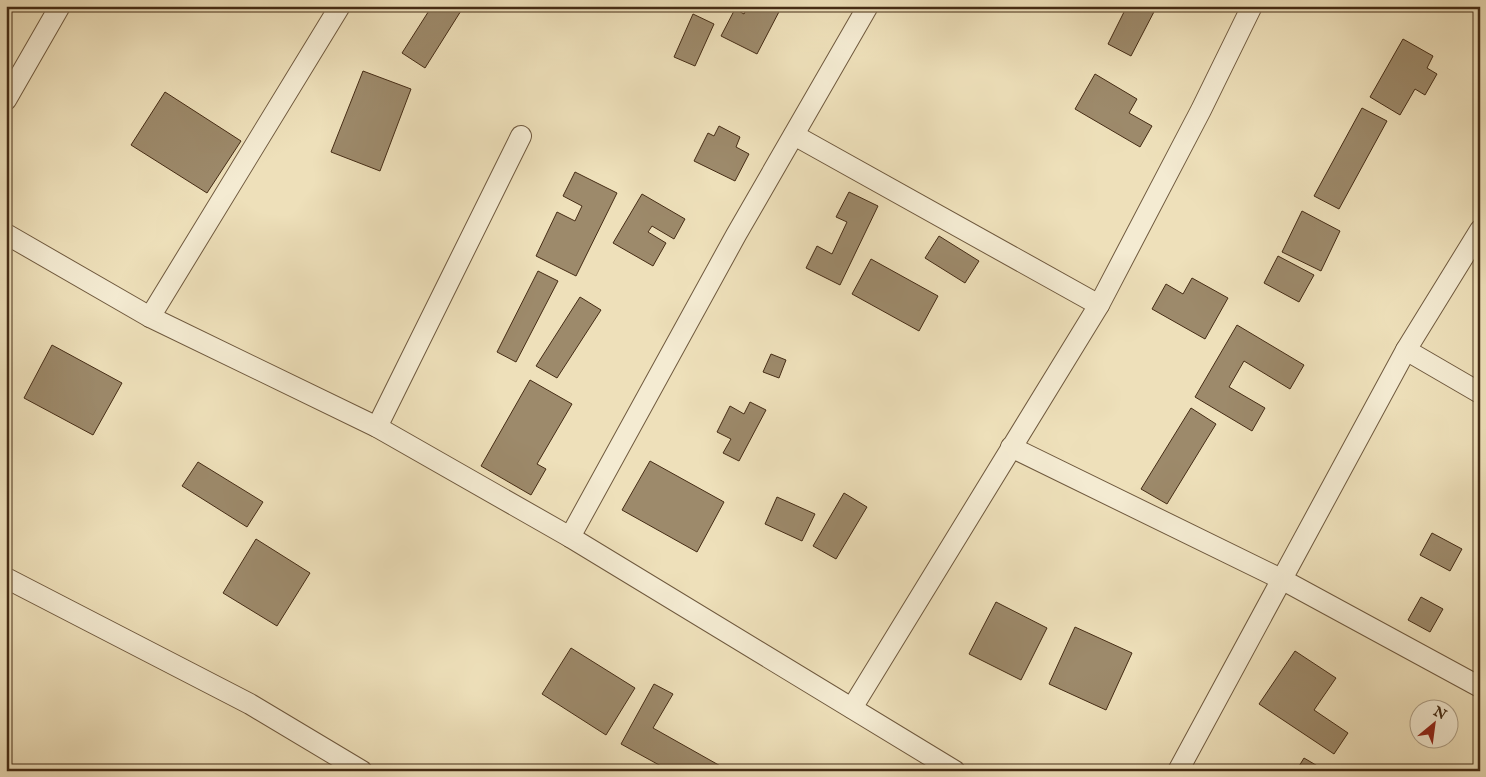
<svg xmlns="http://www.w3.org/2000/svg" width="1486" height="777" font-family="'IM FELL English',serif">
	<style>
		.building { fill: #9d8a6b; stroke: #452c15 }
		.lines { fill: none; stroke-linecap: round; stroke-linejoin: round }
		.street-casing { stroke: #6f593e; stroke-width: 22 }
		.street { stroke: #f4ebd2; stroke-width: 20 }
	</style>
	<rect width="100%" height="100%" fill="#eee0ba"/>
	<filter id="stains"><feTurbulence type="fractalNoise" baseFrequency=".004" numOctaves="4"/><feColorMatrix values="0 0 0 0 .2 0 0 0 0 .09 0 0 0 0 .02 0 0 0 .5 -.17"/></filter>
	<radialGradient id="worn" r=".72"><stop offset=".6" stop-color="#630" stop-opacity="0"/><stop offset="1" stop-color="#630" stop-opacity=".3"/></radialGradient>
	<g class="building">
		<path d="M432 6H464L425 68 402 53Z"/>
		<path d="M748 6H782L757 54 721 36 735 9 744 14Z"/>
		<path d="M1127 6H1157L1131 56 1108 44Z"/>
		<path d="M693 14 714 24 695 66 674 57Z"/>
		<path d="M1403 39 1433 56 1427 68 1437 74 1425 95 1415 89 1400 115 1370 97Z"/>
		<path d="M363 71 411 89 380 171 331 152Z"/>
		<path d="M1095 74 1137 99 1129 113 1152 126 1140 147 1075 109Z"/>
		<path d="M165 92 241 141 207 193 131 145Z"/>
		<path d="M1362 108 1387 121 1339 209 1314 196Z"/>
		<path d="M719 126 740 137 736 147 749 154 735 181 694 161 708 133 714 136Z"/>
		<path d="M575 172 617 193 576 276 536 256 557 212 575 221 582 206 563 196Z"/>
		<path d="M849 192 878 206 840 285 806 268 817 246 832 254 847 222 836 217Z"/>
		<path d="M642 194 685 219 674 239 652 226 648 232 666 243 653 266 613 243Z"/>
		<path d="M1302 211 1340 231 1321 271 1282 252Z"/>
		<path d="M939 236 979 261 965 283 925 258Z"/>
		<path d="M1278 256 1314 275 1299 302 1264 283Z"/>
		<path d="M871 259 938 296 919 331 852 294Z"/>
		<path d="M538 271 558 281 516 362 497 352Z"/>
		<path d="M1192 278 1228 298 1205 339 1152 309 1166 284 1183 294Z"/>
		<path d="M580 297 601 310 557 378 536 366Z"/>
		<path d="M1237 325 1304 365 1290 389 1244 361 1229 387 1265 408 1252 431 1195 397Z"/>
		<path d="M52 345 122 383 93 435 24 398Z"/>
		<path d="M771 354 786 360 779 378 763 372Z"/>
		<path d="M530 380 572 404 537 464 546 469 531 495 481 466Z"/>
		<path d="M750 402 766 410 739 461 723 453 731 439 717 432 730 406 744 414Z"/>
		<path d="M1191 408 1216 424 1167 504 1141 489Z"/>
		<path d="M650 461 724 502 697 552 622 510Z"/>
		<path d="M198 462 263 502 247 527 182 486Z"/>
		<path d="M844 493 867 507 836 559 813 546Z"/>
		<path d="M777 497 815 514 802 541 765 524Z"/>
		<path d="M1432 533 1462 549 1450 571 1420 555Z"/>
		<path d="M256 539 310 573 277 626 223 593Z"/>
		<path d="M1421 597 1443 609 1430 632 1408 620Z"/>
		<path d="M996 602 1047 628 1021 680 969 654Z"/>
		<path d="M1075 627 1132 653 1106 710 1049 684Z"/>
		<path d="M571 648 635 688 606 735 542 694Z"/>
		<path d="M1295 651 1336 678 1314 710 1348 733 1334 754 1259 704Z"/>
		<path d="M654 684 673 694 653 728 724 768 723 771H670L621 744Z"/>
		<path d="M1304 758 1326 771H1296Z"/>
	</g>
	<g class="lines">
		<defs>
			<g id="street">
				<path d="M6 100 60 6"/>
				<path d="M794 135 1099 305"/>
				<path d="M6 234 150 317 377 427 570 537 955 771"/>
				<path d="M150 317 340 6"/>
				<path d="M1406 350 1480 393"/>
				<path d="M377 427 521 136"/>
				<path d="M1011 447 1283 580 1480 687"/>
				<path d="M570 537 736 235 868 6"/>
				<path d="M6 578 250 704 362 771"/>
				<path d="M852 708 1099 305 1201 110 1252 6"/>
				<path d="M1178 771 1406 350 1480 230"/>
			</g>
		</defs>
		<use href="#street" class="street-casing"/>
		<use href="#street" class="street"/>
	</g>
	<rect width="1486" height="777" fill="none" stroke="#eee0ba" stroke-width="25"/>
	<rect x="8" y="8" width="1471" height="762" fill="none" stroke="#452c15" stroke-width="2.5"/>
	<rect x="12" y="12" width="1461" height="752" fill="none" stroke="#452c15"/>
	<g transform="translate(1434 724) rotate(29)"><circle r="24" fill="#f4ebd2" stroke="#ae9f86"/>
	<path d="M0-4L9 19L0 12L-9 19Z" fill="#8f2418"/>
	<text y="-8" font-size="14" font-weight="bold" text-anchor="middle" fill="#452c15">N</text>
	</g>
	<rect width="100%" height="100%" filter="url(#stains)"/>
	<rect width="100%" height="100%" fill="url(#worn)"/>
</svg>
